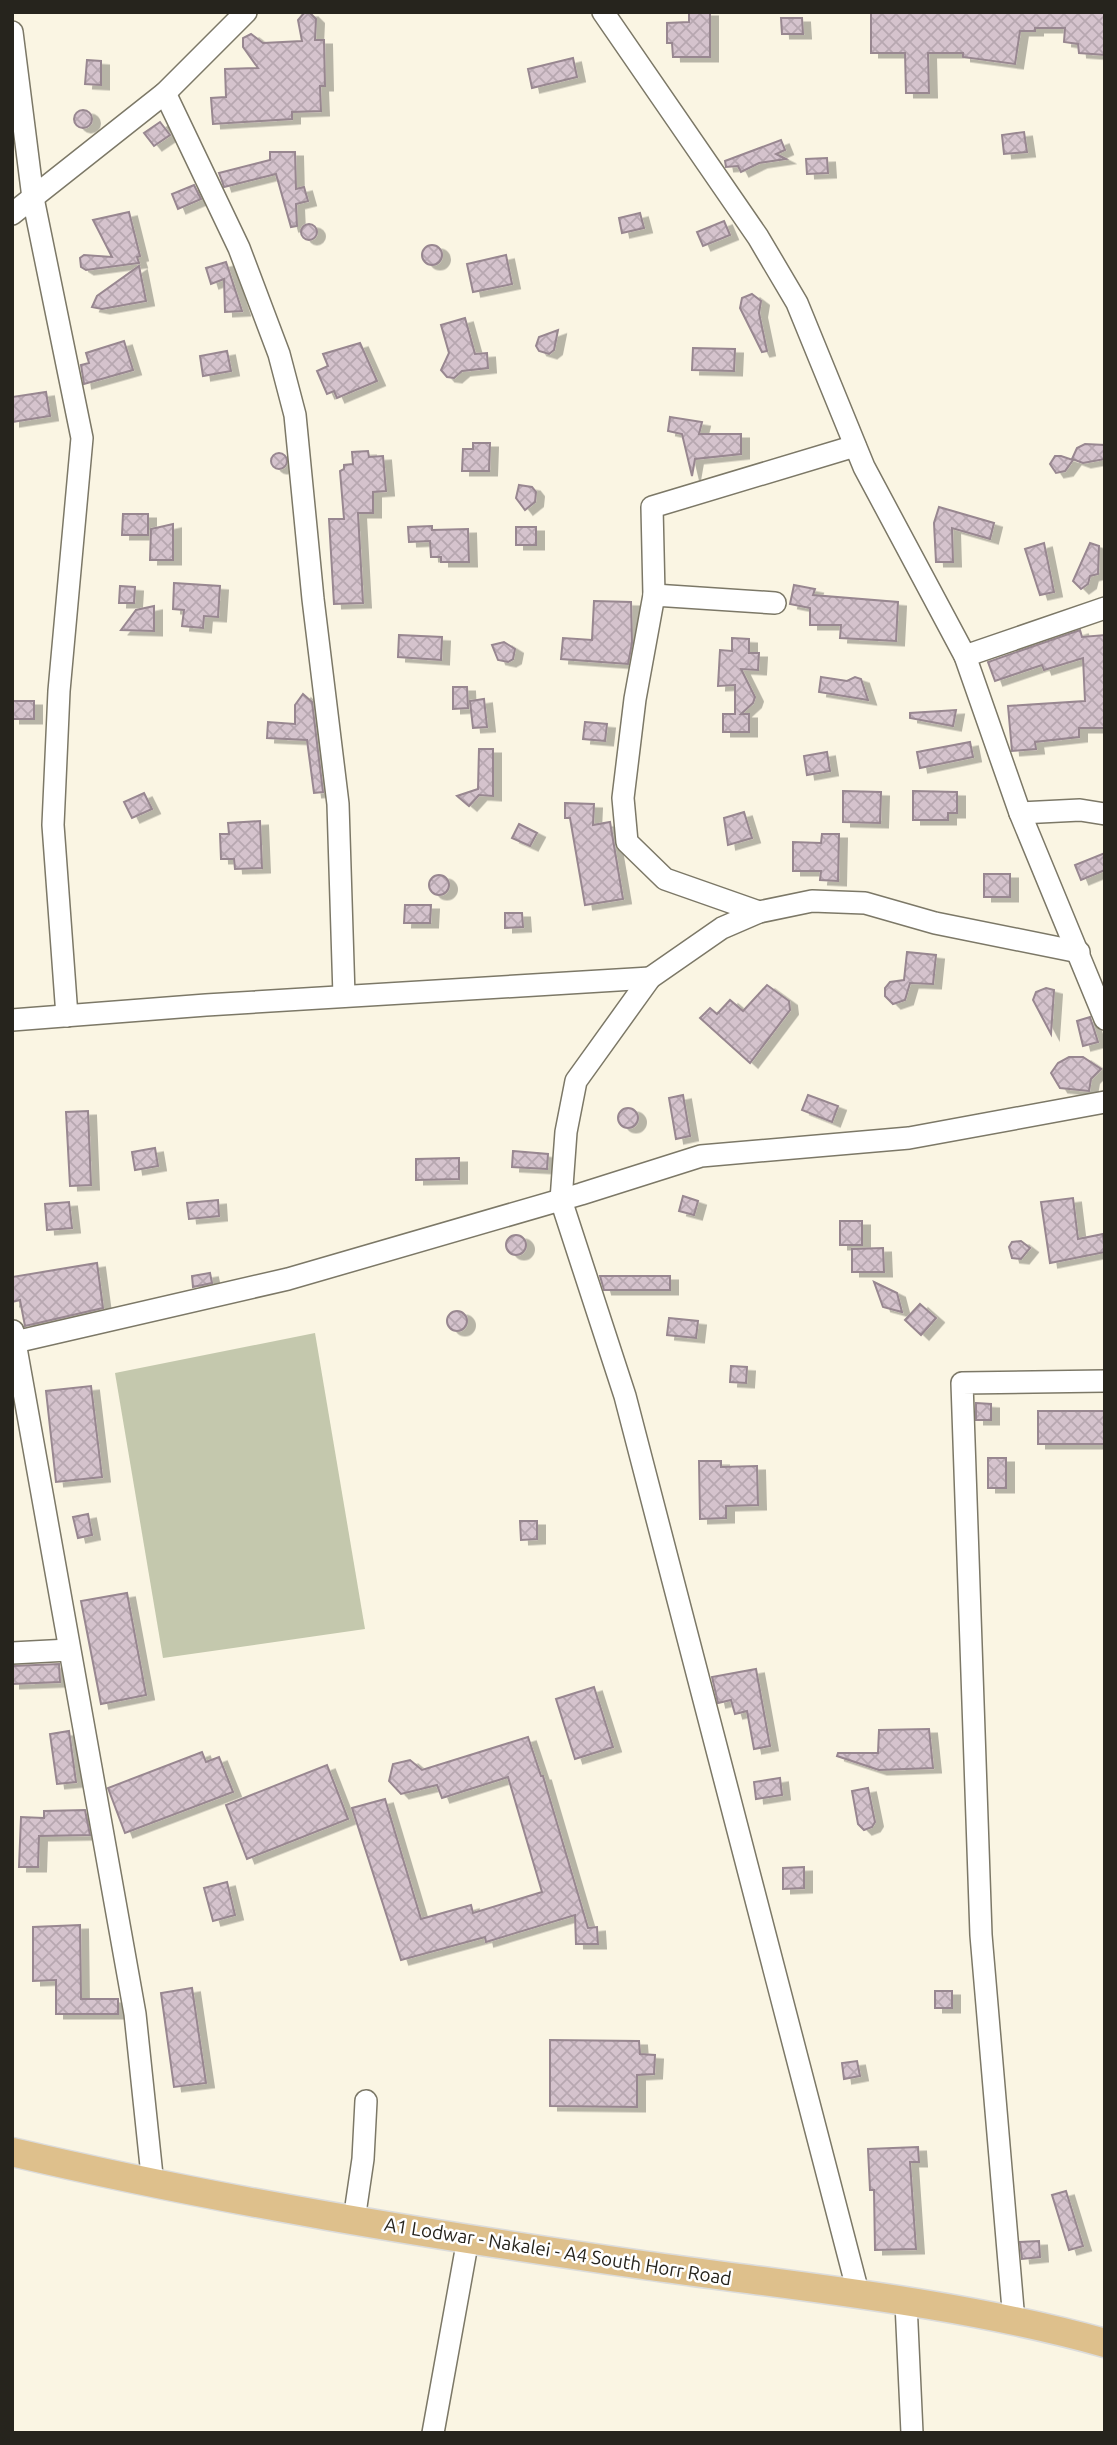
<svg xmlns="http://www.w3.org/2000/svg" width="1117" height="2445" font-family="Ubuntu,sans-serif">
	<style>
		.green { fill: #c4c8ad }
		.building { fill: url(#building-cross-hatch); stroke: #988790; stroke-width: 2; filter: url(#shadow) }
		.lines { fill: none; stroke-linecap: round; stroke-linejoin: round }
		.minor-casing { stroke: #7c7867; stroke-width: 24 }
		.major-casing { stroke: #dcdcdb; stroke-width: 31 }
		.minor { stroke: #fff; stroke-width: 21 }
		.major { stroke: #dec08c; stroke-width: 28 }
		.labels { text-anchor: middle; dominant-baseline: central; stroke-width: 5; stroke-linejoin: round; paint-order: stroke }
		.street-label { font-size: 19px; fill: #26241d; stroke: #fff }
	</style>
	<defs>
		<pattern id="building-cross-hatch" width="8" height="8" patternUnits="userSpaceOnUse" patternTransform="scale(1.75)"><rect width="8" height="8" fill="#d5c3cd"/><path d="M0 0l8 8M0 8l8-8" fill="none" stroke="#b7a7b0"/></pattern>
		<filter id="shadow"><feDropShadow dx="8" dy="4.5" stdDeviation="0" flood-color="#0004"/></filter>
	</defs>
	<rect width="100%" height="100%" fill="#faf5e3"/>
	<path class="green" d="M315 1333 365 1629 163 1658 115 1373Z"/>
	<g class="building">
		<path d="M689 12H710V57H673L672 43H667V23L689 22Z"/>
		<path d="M871 12H1105V55L1079 53 1078 44 1064 42 1065 28H1035V31H1020L1015 64 963 57V53H928L929 93H906L905 53H871Z"/>
		<path d="M304 13H310L316 19 315 40H324L325 86H320L321 111 292 112V119L213 124 211 98 226 97 225 69 258 68 243 47V38L251 34 263 43 302 41 298 20Z"/>
		<path d="M781 18H802L803 34H782Z"/>
		<path d="M573 58 577 77 532 88 528 69Z"/>
		<path d="M87 60 101 61V85L85 84Z"/>
		<circle cx="83" cy="119" r="9"/>
		<path d="M160 122 170 135 154 146 144 133Z"/>
		<path d="M1024 132 1027 152 1004 154 1002 135Z"/>
		<path d="M781 140 785 150 776 154 786 159 759 163 741 172 738 166 726 167 725 161Z"/>
		<path d="M270 152H295L296 189 304 187 308 201 296 204 297 226 291 227 276 174 224 187 222 181 219 173 270 160Z"/>
		<path d="M827 158 828 173 807 174 806 159Z"/>
		<path d="M194 185 201 199 178 209 172 194Z"/>
		<path d="M129 212 140 256 137 257 139 263 86 270 81 267 80 258 84 255 112 257 93 220Z"/>
		<path d="M640 213 644 228 622 233 619 218Z"/>
		<path d="M724 221 730 235 703 246 697 232Z"/>
		<circle cx="309" cy="232" r="8"/>
		<circle cx="432" cy="255" r="10"/>
		<path d="M506 255 512 284 473 292 467 264Z"/>
		<path d="M226 262 228 268 242 311 225 312 224 279 211 284 206 268Z"/>
		<path d="M139 266 146 301 102 309 92 307 97 296Z"/>
		<path d="M752 294 761 301 759 313 767 351 762 352 740 308 742 298Z"/>
		<path d="M465 318 475 354 487 353 488 368 462 371 454 378 447 377 441 370 449 353 441 325Z"/>
		<path d="M558 330 554 350 549 354 539 351 536 346 539 337Z"/>
		<path d="M124 341 133 370 84 384 81 365 89 363 86 353Z"/>
		<path d="M360 343 377 381 337 398 334 391 327 394 317 371 328 366 323 354Z"/>
		<path d="M693 348 735 349 734 371 692 370Z"/>
		<path d="M227 351 231 371 203 376 200 356Z"/>
		<path d="M46 392 50 416 12 422V397Z"/>
		<path d="M670 417 702 422 699 434H741V454L695 459 692 476 682 434 668 431Z"/>
		<path d="M473 443H490L489 471H462L463 449H473Z"/>
		<path d="M1085 444 1105 445V459L1083 463 1072 459 1077 448Z"/>
		<path d="M368 451 369 457 383 456 386 491 373 492V513H358L363 603 334 604 329 519H344L340 471 344 469V465L353 464 352 452Z"/>
		<circle cx="279" cy="461" r="8"/>
		<path d="M1055 456H1061L1073 460 1065 471 1056 473 1050 464Z"/>
		<path d="M519 485 532 487 536 492 535 502 525 510 516 498Z"/>
		<path d="M939 507 994 523 990 539 952 528 953 562H936L934 523Z"/>
		<path d="M123 514H148V535H122Z"/>
		<path d="M173 524V560H150L151 529Z"/>
		<path d="M432 526V530L468 529 469 562H441V557H431L430 541 409 542 408 527Z"/>
		<rect x="516" y="527" width="20" height="18"/>
		<path d="M1044 543 1054 592 1040 595 1025 549Z"/>
		<path d="M1090 543 1099 546 1098 574 1090 576 1088 584 1081 589 1073 581Z"/>
		<path d="M174 583 220 586 218 617 204 616 203 628 182 626 184 610 173 609Z"/>
		<path d="M794 585 815 589 813 595 898 602 896 641 840 638 841 625H810V608L790 604Z"/>
		<path d="M120 586 135 587 134 603H119Z"/>
		<path d="M594 601 631 602 632 643 628 664 561 659 563 638 592 640Z"/>
		<path d="M154 606V631L121 630 136 610Z"/>
		<path d="M1080 630 1082 637 1105 635V728H1079V737L1035 742 1036 749 1012 751 1008 706 1085 701 1083 658 1044 670 1042 665 995 681 988 662Z"/>
		<path d="M399 635 442 637 441 660 398 657Z"/>
		<path d="M732 638 749 639V653H759L758 670 741 669 755 697 753 703 741 714H749V732H723V714H735V685L718 686 720 650 732 651Z"/>
		<path d="M504 642 515 649 513 659 508 662 498 660 492 645Z"/>
		<path d="M821 677 847 681 855 677 861 679 868 700 819 692Z"/>
		<path d="M453 687H467L468 708 453 709Z"/>
		<path d="M303 694 312 702 323 792 314 793 307 740 267 738 268 722 295 724V705Z"/>
		<path d="M484 699 487 727 473 728 470 701Z"/>
		<rect x="12" y="701" width="22" height="18"/>
		<path d="M956 710 953 726 910 718V713Z"/>
		<path d="M585 722 607 724 605 741 583 739Z"/>
		<path d="M970 742 973 757 920 768 917 752Z"/>
		<path d="M479 749H493V796L479 795 469 806 457 796 478 789Z"/>
		<path d="M827 752 830 771 807 775 804 756Z"/>
		<path d="M843 791 881 792 880 823 843 822Z"/>
		<path d="M913 791 957 792V813H948V820H913Z"/>
		<path d="M144 793 152 809 132 818 124 802Z"/>
		<path d="M565 803 594 804 593 825 610 822 623 899 585 905 570 818H565Z"/>
		<path d="M744 812 752 838 728 845 724 818Z"/>
		<path d="M260 821 262 868 235 869 234 859H221L220 834H229L228 823Z"/>
		<path d="M519 824 537 833 530 846 512 838Z"/>
		<path d="M822 834H839L838 881 820 880 821 871H793V842L821 843Z"/>
		<path d="M1105 853V870L1081 880 1075 865Z"/>
		<rect x="984" y="874" width="26" height="23"/>
		<circle cx="439" cy="885" r="10"/>
		<path d="M405 905H431L430 923H404Z"/>
		<path d="M505 913H522L523 927 505 928Z"/>
		<path d="M907 952 936 955 933 984 910 983 905 1000 893 1004 885 996V988L890 982 904 980Z"/>
		<path d="M767 985 789 1001 790 1010 750 1063 700 1018 710 1008 717 1014 730 1000 743 1011Z"/>
		<path d="M1046 988 1054 990 1051 1034 1033 1000 1036 992Z"/>
		<path d="M1090 1017 1098 1042 1083 1046 1077 1021Z"/>
		<path d="M1069 1057H1083L1101 1069 1091 1079 1089 1091 1060 1088 1051 1073 1058 1063Z"/>
		<path d="M683 1095 690 1136 676 1139 669 1098Z"/>
		<path d="M808 1095 838 1106 832 1122 802 1110Z"/>
		<circle cx="628" cy="1118" r="10"/>
		<path d="M88 1111 91 1185 70 1186 66 1112Z"/>
		<path d="M155 1148 158 1166 135 1170 132 1152Z"/>
		<path d="M513 1151 548 1154 547 1169 512 1167Z"/>
		<path d="M459 1158V1179L416 1180V1159Z"/>
		<path d="M683 1196 698 1201 694 1215 679 1211Z"/>
		<path d="M1073 1198 1078 1239 1103 1234 1105 1252 1050 1263 1041 1202Z"/>
		<path d="M218 1200 219 1216 189 1219 187 1203Z"/>
		<path d="M69 1202 72 1228 47 1230 45 1204Z"/>
		<rect x="840" y="1221" width="22" height="24"/>
		<circle cx="516" cy="1245" r="10"/>
		<path d="M1021 1241 1030 1248 1021 1259 1012 1258 1009 1247 1012 1242Z"/>
		<path d="M883 1248 884 1272H852V1249Z"/>
		<path d="M97 1263 103 1308 25 1326 20 1300 12 1302V1277Z"/>
		<path d="M210 1273 212 1283 193 1287 192 1276Z"/>
		<path d="M600 1276H670V1290H604Z"/>
		<path d="M874 1282 897 1293 902 1312 883 1307Z"/>
		<path d="M920 1304 936 1318 921 1335 905 1320Z"/>
		<circle cx="457" cy="1321" r="10"/>
		<path d="M669 1318 698 1321 696 1338 667 1335Z"/>
		<path d="M731 1366 747 1367 746 1383 730 1382Z"/>
		<path d="M91 1386 102 1477 56 1482 46 1391Z"/>
		<path d="M976 1403 991 1404V1420H976Z"/>
		<rect x="1038" y="1411" width="67" height="33"/>
		<rect x="988" y="1458" width="18" height="30"/>
		<path d="M699 1461H721V1467L757 1466 758 1505 726 1506V1518L700 1519Z"/>
		<path d="M88 1514 92 1535 78 1538 73 1517Z"/>
		<path d="M520 1521H537V1539L521 1540Z"/>
		<path d="M127 1593 146 1695 101 1704 81 1601Z"/>
		<path d="M59 1664 60 1682 12 1684V1666Z"/>
		<path d="M756 1669 770 1746 754 1749 747 1711 735 1714 731 1700 718 1703 712 1677Z"/>
		<path d="M594 1687 613 1747 575 1759 556 1699Z"/>
		<path d="M929 1729 933 1768 879 1770 837 1756 838 1753H878L879 1730Z"/>
		<path d="M69 1731 76 1782 57 1784 50 1734Z"/>
		<path d="M528 1737 541 1776H543L588 1928 597 1927 598 1944H576L575 1915 486 1942 485 1937 401 1960 352 1808 385 1799 421 1919 471 1905 473 1913 542 1892 508 1777 442 1798 437 1785 401 1794 389 1781 393 1764 410 1760 422 1770Z"/>
		<path d="M202 1752 206 1762 219 1757 233 1792 125 1833 108 1788Z"/>
		<path d="M327 1765 348 1819 247 1859 226 1805Z"/>
		<path d="M780 1778 782 1795 756 1799 754 1782Z"/>
		<path d="M868 1788 875 1822 872 1827 864 1830 858 1824 852 1791Z"/>
		<path d="M85 1810 90 1835 39 1836 38 1867H19L21 1817 44 1818V1811Z"/>
		<path d="M804 1867V1888L783 1889V1868Z"/>
		<path d="M227 1882 235 1915 213 1921 204 1888Z"/>
		<path d="M80 1925 81 1999H118V2014H56V1980L33 1981V1927Z"/>
		<path d="M192 1988 206 2083 174 2087 161 1993Z"/>
		<rect x="935" y="1991" width="17" height="17"/>
		<path d="M550 2040 639 2041 640 2054 655 2055 654 2074 637 2075V2107L550 2106Z"/>
		<path d="M857 2061 860 2076 844 2079 842 2063Z"/>
		<path d="M918 2147 919 2162H910L916 2249 875 2250 874 2190H870L868 2149Z"/>
		<path d="M1066 2191 1083 2246 1069 2250 1052 2195Z"/>
		<path d="M1039 2241 1040 2257 1022 2259 1020 2242Z"/>
	</g>
	<g class="lines">
		<defs>
			<g id="minor">
				<path d="M603 12 758 237 797 303 864 467 965 656 1020 813 1105 1019"/>
				<path d="M12 32 33 198 82 438 59 691 53 825 67 1016"/>
				<path d="M165 93 239 248 279 354 295 415 313 599 338 804 344 996"/>
				<path d="M12 214 165 93 246 12"/>
				<path d="M654 595 652 507 855 446"/>
				<path d="M965 656 1105 608"/>
				<path d="M1020 813 1080 810 1105 814"/>
				<path d="M759 912 665 879 627 842 623 798 635 699 654 595 775 603"/>
				<path d="M12 1020 206 1005 650 978"/>
				<path d="M13 1331 135 2014 153 2185"/>
				<path d="M15 1342 288 1279 581 1194 701 1156 909 1138 1105 1102"/>
				<path d="M12 1653 69 1650"/>
				<path d="M354 2220 363 2159 366 2101"/>
				<path d="M859 2296 625 1396 561 1200 566 1132 576 1081 650 978 722 928 759 912 812 901 865 903 935 923 1079 952"/>
				<path d="M906 2303 912 2433"/>
				<path d="M1014 2321 981 1935 962 1383 1105 1381"/>
				<path d="M433 2433 468 2239"/>
			</g>
			<path id="major" d="M12 2152C220 2201 432 2235 643 2265 797 2287 955 2301 1105 2343"/>
		</defs>
		<use href="#minor" class="minor-casing"/>
		<use href="#major" class="major-casing"/>
		<use href="#minor" class="minor"/>
		<use href="#major" class="major"/>
	</g>
	<g class="labels">
		<g class="street-label">
			<text transform="translate(558 2251) rotate(9)">A1 Lodwar - Nakalei - A4 South Horr Road</text>
		</g>
	</g>
	<rect width="1117" height="2445" fill="none" stroke="#26241d" stroke-width="28"/>
</svg>
